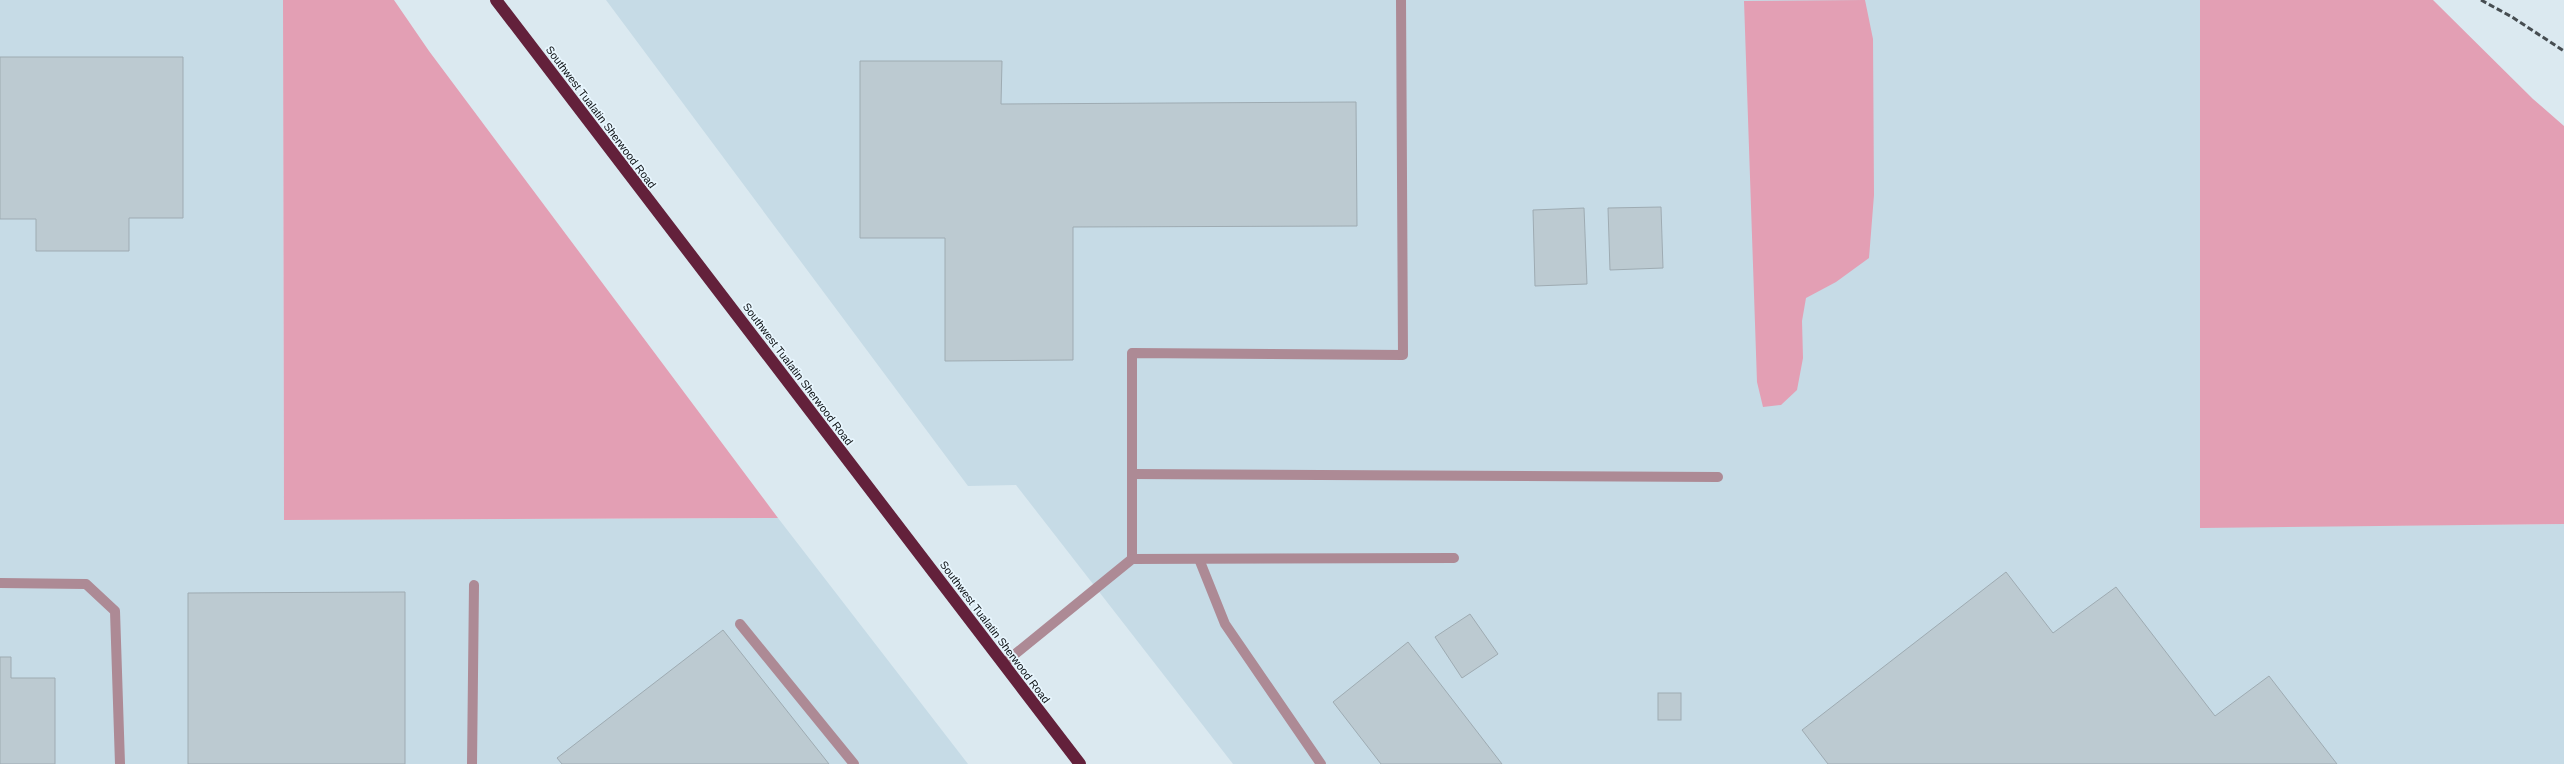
<svg xmlns="http://www.w3.org/2000/svg" width="2564" height="764" font-family="Helvetica,sans-serif">
	<style>
		.built { fill: #c6dbe6 }
		.green { fill: #e39fb4 }
		.building { fill: #bccad1; stroke: #9eabb2 }
		.lines { fill: none; stroke-linecap: round; stroke-linejoin: round }
		.lane { stroke: #ad8a95; stroke-width: 10 }
		.highway { stroke: #63213b; stroke-width: 12 }
		.rail { stroke: #464d51; stroke-width: 3; stroke-dasharray: 6 3; stroke-linecap: butt }
		.labels { text-anchor: middle; dominant-baseline: central; stroke-width: 3.5; stroke-linejoin: round; paint-order: stroke }
		.street-label { font-size: 11px; fill: #0a0e11; stroke: #e8f6fe }
	</style>
	<rect width="100%" height="100%" fill="#dbe9f0"/>
	<g class="built">
		<path d="M0 0H283L284 520 778 518 968 764H0Z"/>
		<path d="M606 0H2200V527L2564 524V764H1233L1016 485 968 486Z"/>
	</g>
	<g class="green">
		<path d="M283 0H394L429 51 778 518 284 520Z"/>
		<path d="M1865 0 1873 39 1874 195 1869 258 1836 282 1806 298 1802 321 1803 358 1797 390 1781 405 1763 407 1757 382 1744 1Z"/>
		<path d="M2200 0H2433L2533 99 2564 126V524L2200 528Z"/>
	</g>
	<g class="building">
		<path d="M0 57H183V218H129V251H36V219H0Z"/>
		<path d="M860 61H1002L1001 104 1356 102 1357 226 1073 227V360L945 361V238H860Z"/>
		<path d="M1661 207 1663 268 1610 270 1608 208Z"/>
		<path d="M1584 208 1587 284 1535 286 1533 210Z"/>
		<path d="M2006 572 2053 633 2116 587 2215 716 2269 676 2337 764H1828L1802 730Z"/>
		<path d="M405 592V764H188V593Z"/>
		<path d="M1470 614 1498 654 1462 678 1435 637Z"/>
		<path d="M723 630 829 764H562L557 758Z"/>
		<path d="M1408 642 1502 764H1381L1333 702Z"/>
		<path d="M0 657H11V678H55V764H0Z"/>
		<rect x="1658" y="693" width="23" height="27"/>
	</g>
	<g class="lines">
		<g class="lane">
			<path d="M1132 474 1718 477"/>
			<path d="M1132 559V353L1403 355 1401 0"/>
			<path d="M1199 559 1225 624 1321 764"/>
			<path d="M0 583 86 584 115 611 120 764"/>
			<path d="M740 624 854 764"/>
			<path d="M1003 664 1132 559 1454 558"/>
			<path d="M472 764 474 585"/>
		</g>
		<path class="highway" d="M496 0 1080 764"/>
		<path class="rail" d="M2481 0 2512 17 2564 51"/>
	</g>
	<g class="labels">
		<g class="street-label">
			<text transform="translate(601 117) rotate(53)">Southwest Tualatin Sherwood Road</text>
			<text transform="translate(798 374) rotate(53)">Southwest Tualatin Sherwood Road</text>
			<text transform="translate(995 632) rotate(53)">Southwest Tualatin Sherwood Road</text>
		</g>
	</g>
</svg>
